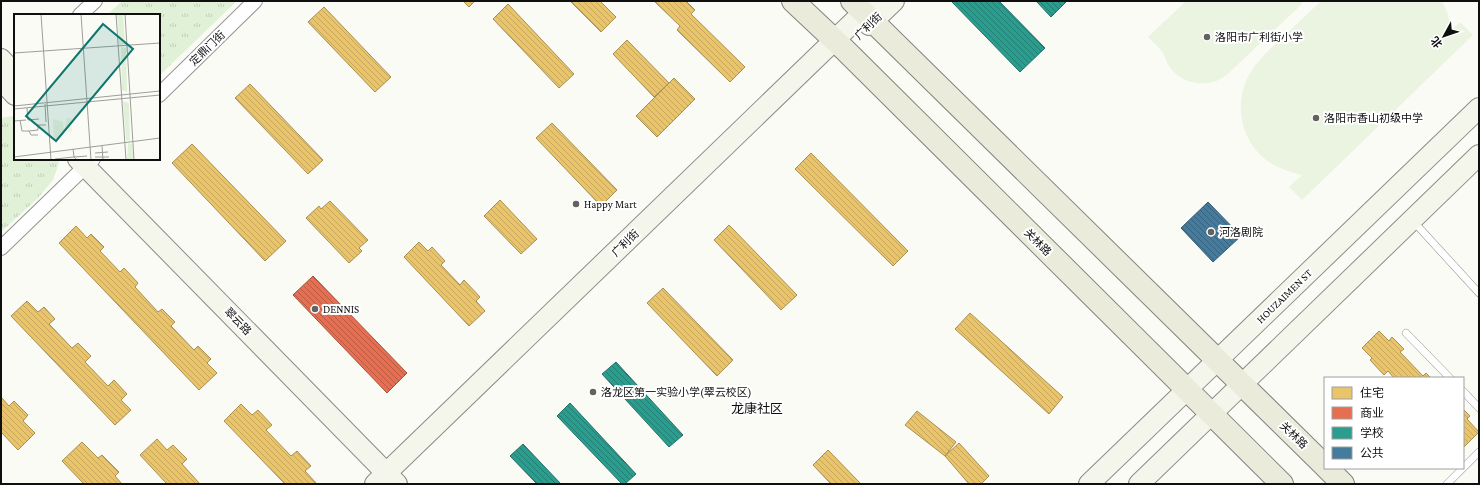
<svg xmlns="http://www.w3.org/2000/svg" width="1480" height="485" font-family="'Crimson Pro','Noto Sans SC',serif">
	<style>
		.park { fill: url(#park-tufts) }
		.pitch { fill: #eaf4e1 }
		.homes { fill: url(#homes-back-hatch); stroke: #a88e4f }
		.shops { fill: url(#shops-back-hatch); stroke: #a6523d }
		.schools { fill: url(#schools-back-hatch); stroke: #227269 }
		.public { fill: url(#public-back-hatch); stroke: #355b72 }
		.lines { fill: none; stroke-linecap: round; stroke-linejoin: round }
		.lane-casing { stroke: #959593; stroke-width: 8 }
		.street-casing { stroke: #959593; stroke-width: 16 }
		.secondary-casing { stroke: #8c8c8a; stroke-width: 22 }
		.primary-casing { stroke: #838380; stroke-width: 24 }
		.lane { stroke: #fefefe; stroke-width: 7 }
		.street { stroke: #fefefe; stroke-width: 14 }
		.secondary { stroke: #f4f5eb; stroke-width: 20 }
		.primary { stroke: #ebebdc; stroke-width: 22 }
		.poi-dot { fill: #626260; stroke: #fff; stroke-width: 1.5 }
		.labels { text-anchor: middle; dominant-baseline: central; stroke-width: 4; stroke-linejoin: round; paint-order: stroke }
		.street-label { font-size: 11px; fill: #0f0f0f; stroke: #fff }
		.poi-label { font-size: 11px; fill: #0f0f0f; stroke: #fff; text-anchor: start }
		.quarter-label { font-size: 13px; fill: #0f0f0f; stroke: #fff }
		.inset-road { fill: none; stroke: #9d9d9a; stroke-width: 1 }
		.view { fill: #0f766e; fill-opacity: 0.15; stroke: #0f766e; stroke-width: 2 }
		.inset-edge { fill: none; stroke: #0f0f0f; stroke-width: 2 }
	</style>
	<defs>
		<pattern id="park-tufts" width="24" height="20" patternUnits="userSpaceOnUse"><rect width="24" height="20" fill="#e1f1d7"/><path d="M3 7l-1-3M5 7V3M7 7l1-3M15 17l-1-3M17 17v-4M19 17l1-3" fill="none" stroke="#c0cdb7"/></pattern>
		<pattern id="homes-back-hatch" width="6" height="6" patternUnits="userSpaceOnUse"><rect width="6" height="6" fill="#e9c46a"/><path d="M-1 5l2 2M0 0l6 6M5-1l2 2" fill="none" stroke="#c7a75b"/></pattern>
		<pattern id="shops-back-hatch" width="6" height="6" patternUnits="userSpaceOnUse"><rect width="6" height="6" fill="#e76f51"/><path d="M-1 5l2 2M0 0l6 6M5-1l2 2" fill="none" stroke="#ba5a42"/></pattern>
		<pattern id="schools-back-hatch" width="6" height="6" patternUnits="userSpaceOnUse"><rect width="6" height="6" fill="#2a9d8f"/><path d="M-1 5l2 2M0 0l6 6M5-1l2 2" fill="none" stroke="#227e73"/></pattern>
		<pattern id="public-back-hatch" width="6" height="6" patternUnits="userSpaceOnUse"><rect width="6" height="6" fill="#457b9d"/><path d="M-1 5l2 2M0 0l6 6M5-1l2 2" fill="none" stroke="#38637e"/></pattern>
	</defs>
	<rect width="100%" height="100%" fill="#fbfbf6"/>
	<g class="park">
		<path d="M122 1H237L159 76V15H107Z"/>
		<path d="M12 116 15 117V159H58L59 163 53 180 38 198 1 232V118Z"/>
	</g>
	<g class="pitch">
		<path d="M1186 1H1303L1300 6 1232 70C1229 73 1226 76 1222 78 1207 88 1183 84 1171 69 1167 64 1166 58 1163 53 1159 47 1153 42 1148 37Z"/>
		<path d="M1321 1H1442L1448 14 1451 31 1460 22 1473 35 1302 200 1289 187 1302 175C1279 170 1259 160 1248 138 1235 112 1240 82 1259 61 1266 52 1275 45 1283 37 1296 25 1308 13 1321 1Z"/>
	</g>
	<g class="homes">
		<path d="M463 1H475L469 7Z"/>
		<path d="M570 1H600L616 17 601 32Z"/>
		<path d="M654 1H686L695 10 691 14 745 67 730 82 677 30 680 26Z"/>
		<path d="M508 4 574 74 559 88 493 19Z"/>
		<path d="M324 7 391 77 375 92 308 22Z"/>
		<path d="M627 40 669 83 654 97 613 54Z"/>
		<path d="M674 78 695 99 657 137 636 116Z"/>
		<path d="M250 84 323 160 308 174 235 98Z"/>
		<path d="M552 123 617 190 601 206 536 138Z"/>
		<path d="M192 144 286 241 265 261 172 163Z"/>
		<path d="M811 153 908 251 893 266 795 169Z"/>
		<path d="M500 200 537 239 521 254 484 216Z"/>
		<path d="M330 201 368 240 359 248 362 251 349 263 306 218 319 206 321 209Z"/>
		<path d="M729 225 797 295 781 310 714 240Z"/>
		<path d="M76 226 87 238 91 234 104 247 100 251 120 272 124 268 138 283 135 287 158 312 162 309 175 322 171 326 194 350 198 346 211 359 207 363 217 373 199 390 59 243Z"/>
		<path d="M419 242 428 251 432 247 445 261 441 265 460 285 464 280 480 297 476 301 485 311 469 326 404 257Z"/>
		<path d="M663 288 733 360 717 376 647 303Z"/>
		<path d="M27 301 38 312 44 307 55 319 49 324 72 348 78 343 91 356 85 362 108 386 114 380 127 394 121 400 131 410 115 425 11 316Z"/>
		<path d="M970 313 1063 397 1049 414 955 329Z"/>
		<path d="M1379 331 1389 341 1392 337 1404 349 1400 352 1423 376 1426 373 1431 378H1394L1388 371 1384 375 1370 360 1372 358 1362 348Z"/>
		<path d="M1 397 9 406 14 401 28 415 23 421 35 433 18 450 1 432Z"/>
		<path d="M241 404 252 415 258 410 272 425 266 430 291 456 297 451 311 466 305 471 317 484H285L224 421Z"/>
		<path d="M1463 409 1470 416 1467 419 1479 432 1463 448Z"/>
		<path d="M917 411 956 442 945 456 905 425Z"/>
		<path d="M157 439 167 450 173 445 187 459 182 464 200 484H167L140 455Z"/>
		<path d="M82 442 98 458 102 455 119 472 115 476 122 484H84L62 461Z"/>
		<path d="M959 443 989 476 981 484H969L945 456Z"/>
		<path d="M828 450 861 484H831L813 465Z"/>
	</g>
	<path class="shops" d="M313 276 407 373 387 393 293 295Z"/>
	<g class="schools">
		<path d="M951 1H999L1045 48 1020 72Z"/>
		<path d="M1036 1H1067L1051 17Z"/>
		<path d="M616 362 683 435 669 447 602 374Z"/>
		<path d="M570 403 636 474 625 484H622L557 416Z"/>
		<path d="M523 444 561 484H537L510 456Z"/>
	</g>
	<path class="public" d="M1208 202 1241 236 1213 262 1181 228Z"/>
	<g class="lines">
		<defs>
			<g id="lane">
				<path d="M1413 221 1479 293"/>
				<path d="M1406 333 1450 378"/>
				<path d="M1463 391 1479 408"/>
				<path d="M1447 484 1479 452"/>
			</g>
			<g id="street">
				<path d="M80 15 95 1"/>
				<path d="M159 95 255 1"/>
				<path d="M1 248 93 159"/>
			</g>
			<g id="secondary">
				<path d="M869 25 894 1"/>
				<path d="M1 59 15 74"/>
				<path d="M1 80 15 95"/>
				<path d="M78 159 397 484"/>
				<path d="M375 484 875 1"/>
				<path d="M1089 484 1479 108"/>
				<path d="M1139 484 1479 155"/>
			</g>
			<g id="primary">
				<path d="M793 1 844 49 1282 484"/>
				<path d="M852 1 1325 466"/>
				<path d="M1327 468 1343 484"/>
			</g>
		</defs>
		<use href="#lane" class="lane-casing"/>
		<use href="#street" class="street-casing"/>
		<use href="#secondary" class="secondary-casing"/>
		<use href="#primary" class="primary-casing"/>
		<use href="#lane" class="lane"/>
		<use href="#street" class="street"/>
		<use href="#secondary" class="secondary"/>
		<use href="#primary" class="primary"/>
	</g>
	<g class="poi-dot">
		<circle cx="1207" cy="37" r="4"/>
		<circle cx="1316" cy="118" r="4"/>
		<circle cx="576" cy="204" r="4"/>
		<circle cx="1211" cy="232" r="4"/>
		<circle cx="315" cy="309" r="4"/>
		<circle cx="593" cy="392" r="4"/>
	</g>
	<g class="labels">
		<g class="street-label">
			<text transform="translate(868 26) rotate(-44)">广利街</text>
			<text transform="translate(207 48) rotate(-44)">定鼎门街</text>
			<text transform="translate(1038 242) rotate(45)">关林路</text>
			<text transform="translate(625 243) rotate(-44)">广利街</text>
			<text transform="translate(1284 296) rotate(-44)">HOUZAIMEN ST</text>
			<text transform="translate(238 321) rotate(46)">翠云路</text>
			<text transform="translate(1294 435) rotate(44)">关林路</text>
		</g>
		<g class="poi-label">
			<text x="1215" y="37">洛阳市广利街小学</text>
			<text x="1324" y="118">洛阳市香山初级中学</text>
			<text x="584" y="204">Happy Mart</text>
			<text x="1219" y="232">河洛剧院</text>
			<text x="323" y="309">DENNIS</text>
			<text x="601" y="392">洛龙区第一实验小学(翠云校区)</text>
		</g>
		<g class="quarter-label">
			<text x="757" y="408">龙康社区</text>
		</g>
	</g>
	<g transform="translate(14 14)">
		<rect width="146" height="146" fill="#fbfbf6"/>
		<path d="M103 0H109L111 30 105 31ZM107 33 112 34 113 78 108 76ZM109 87 115 89 116 127 112 126ZM114 129 118 130 119 146H113Z" fill="#e1f1d7"/>
		<path d="M53 104H57L58 117 55 118 51 115ZM39 105 49 108 50 119 47 124H40Z" fill="#eaf4e1"/>
		<path class="inset-road" d="M27 0 37 146M67 0 77 146M102 0 112 146M111 0 120 146M0 39 146 29M31 90 32 108M0 92 146 77M13 94 14 106 25 105M0 95 146 81M6 106 8 117H15L17 121H24M0 107 12 106M15 117 24 116V111H32M88 132 89 146M59 135 60 143 73 142M81 139 94 138M0 143 146 124M81 143H95M41 145 60 143 63 146"/>
		<path class="view" d="M89 10 119 35 42 127 12 102Z"/>
		<rect width="146" height="146" class="inset-edge"/>
	</g>
	<rect width="1480" height="485" fill="none" stroke="#0f0f0f" stroke-width="4"/>
	<rect x="1324" y="377" width="140" height="92" fill="#ffffff" stroke="#9f9f9f"/>
	<rect x="1332" y="387" width="20" height="12" fill="#e9c46a" stroke="#9f9f9f"/>
	<text x="1360" y="397" font-size="12" fill="#0f0f0f">住宅</text>
	<rect x="1332" y="407" width="20" height="12" fill="#e76f51" stroke="#9f9f9f"/>
	<text x="1360" y="417" font-size="12" fill="#0f0f0f">商业</text>
	<rect x="1332" y="427" width="20" height="12" fill="#2a9d8f" stroke="#9f9f9f"/>
	<text x="1360" y="437" font-size="12" fill="#0f0f0f">学校</text>
	<rect x="1332" y="447" width="20" height="12" fill="#457b9d" stroke="#9f9f9f"/>
	<text x="1360" y="457" font-size="12" fill="#0f0f0f">公共</text>
	<g transform="translate(1444 36) rotate(230)" stroke="#ffffff" stroke-width="3" paint-order="stroke">
	<path d="M0-3L7 15L0 10L-7 15Z" fill="#0f0f0f"/>
	<text y="-6" font-size="11" font-weight="bold" text-anchor="middle" fill="#0f0f0f">北</text>
	</g>
</svg>
